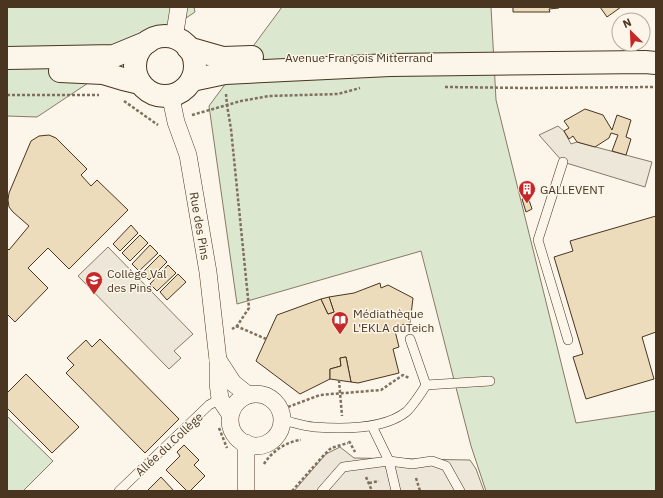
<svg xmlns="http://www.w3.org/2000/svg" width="663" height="498" font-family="'IBM Plex Sans',sans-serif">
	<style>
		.green { fill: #dce7d0; stroke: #887966 }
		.parking { fill: #ede7d9; stroke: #887966 }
		.building { fill: #ecdcbc; stroke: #4a3520 }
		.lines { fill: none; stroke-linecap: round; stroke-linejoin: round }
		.service-casing { stroke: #4a3520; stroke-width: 10 }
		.minor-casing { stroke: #4a3520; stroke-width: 18 }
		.secondary-casing { stroke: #4a3520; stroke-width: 24 }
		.path { stroke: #7f6f5c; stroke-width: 2.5; stroke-dasharray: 3 2; stroke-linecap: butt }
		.service { stroke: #fbf6e9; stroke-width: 9 }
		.minor { stroke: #fbf6e9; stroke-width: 17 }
		.secondary { stroke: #fbf6e9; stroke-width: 22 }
		.labels { text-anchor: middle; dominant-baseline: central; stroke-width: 3; stroke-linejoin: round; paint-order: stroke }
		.street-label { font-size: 12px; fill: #4a3520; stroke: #fbf6e9 }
		.poi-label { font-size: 12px; fill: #4a3520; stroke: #fbf6e9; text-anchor: start }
	</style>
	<rect width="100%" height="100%" fill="#fbf6e9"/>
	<g class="green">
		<path d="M7 7H194L195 12 37 117 7 116Z"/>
		<path d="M282 7H491L496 100 576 423 656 411V491H486L471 446 421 251 237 304 209 106Z"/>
		<path d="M7 416 53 461 23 491H7Z"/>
	</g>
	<g class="parking">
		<path d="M558 126 564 131 571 144 577 142 652 162 645 187 563 162 539 135Z"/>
		<path d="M108 247 193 334 174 351 181 358 169 369 78 276Z"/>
		<path d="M340 447 354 458 470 460 476 469 484 491H294L326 454Z"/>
	</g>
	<g class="building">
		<path d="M513 7H558L559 8 549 9 550 12H513Z"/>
		<path d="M600 7H621L607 17Z"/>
		<path d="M585 109 603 115 612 130 617 115 631 120 626 137 631 139 626 155 612 151 618 135 611 133 609 138 595 147 577 142 573 136 569 139 564 131 569 128 564 121Z"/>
		<path d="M49 135 56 138 87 169 81 175 91 186 97 180 128 210 69 269 48 248 28 268 48 288 15 322 7 314V248L9 250 29 226 13 212 9 207 8 200 9 193 31 141 39 136Z"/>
		<path d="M528 197 532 209 526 212 522 199Z"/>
		<path d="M656 216V332L642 337 654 379 586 399 573 357 583 354 554 257 573 251 570 241Z"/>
		<path d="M131 225 138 233 120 251 113 244Z"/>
		<path d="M140 235 148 243 130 261 122 253Z"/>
		<path d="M150 245 158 253 139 271 132 264Z"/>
		<path d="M160 255 167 262 149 280 142 273Z"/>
		<path d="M168 265 176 273 157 291 150 284Z"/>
		<path d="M178 274 186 282 167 300 160 292Z"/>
		<path d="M380 283 381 288 388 285 413 298 410 323 394 327 399 347 393 349 399 373 358 383 351 382 346 357 340 358 341 366 330 369V379L300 394 256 361 277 315 321 299 328 314 334 312 329 297 354 293Z"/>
		<path d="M329 297 334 312 328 314 321 299Z"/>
		<path d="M100 339 179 419 145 453 66 373 74 365 67 358 86 340 92 347Z"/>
		<path d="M346 357 351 382 330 379V369L341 366 340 358Z"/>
		<path d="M26 374 79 427 52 453 7 408V393Z"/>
		<path d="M184 445 199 460 194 465 205 476 190 491H187L166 470 180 456 177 452Z"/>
		<path d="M161 477 174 491H147Z"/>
	</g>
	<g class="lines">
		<defs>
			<g id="service">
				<path d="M563 162 538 240 568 340"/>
				<path d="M426 385 490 381"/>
				<path d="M282 420C292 422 303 426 314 427 342 429 383 430 406 412 411 408 422 392 426 385L410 339"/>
				<path d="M372 426 389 461 396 491"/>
				<path d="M119 491 209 405 220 399"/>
				<path d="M322 491 343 467 389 461 412 464 432 461 446 466 460 491"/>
			</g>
			<g id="minor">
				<path d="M174 38 179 7"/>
				<path d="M172 95V103L176 122 188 155 208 272 218 360V383L220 399 230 414"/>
				<path d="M218 360 233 383 248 395"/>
				<circle cx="256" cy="420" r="26"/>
				<path d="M246 443V489"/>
			</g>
			<g id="secondary">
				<circle cx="165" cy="66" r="30"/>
				<path d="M188 48 223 58 252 57"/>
				<path d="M7 58 114 56 148 42"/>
				<path d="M60 71 103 73 123 79 140 83"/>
				<path d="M192 80 225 73 390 65 645 62 656 63"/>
			</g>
		</defs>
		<use href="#service" class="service-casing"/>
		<use href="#minor" class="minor-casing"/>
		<use href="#secondary" class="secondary-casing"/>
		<g class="path">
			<path d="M445 87 526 88 656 87"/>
			<path d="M226 94 227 105 231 129 249 308 237 326 232 329"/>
			<path d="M7 95H99"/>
			<path d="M124 101 158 125"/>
			<path d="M192 115 241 101 269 96 338 94 360 88"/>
			<path d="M236 326 266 339"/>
			<path d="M339 380 342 416"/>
			<path d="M288 407 320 395 381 390 403 375 409 378"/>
			<path d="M219 428 227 448"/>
			<path d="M349 441 355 452"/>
			<path d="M264 464C271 452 287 441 301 440"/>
			<path d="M366 477 372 491"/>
			<path d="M416 478 420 491"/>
			<path d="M369 483 379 481"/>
			<path d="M292 491 323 456 331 448 348 443"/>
		</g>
		<use href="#service" class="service"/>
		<use href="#minor" class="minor"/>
		<use href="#secondary" class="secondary"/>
	</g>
	<defs>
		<symbol id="building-pin" viewBox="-11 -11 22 30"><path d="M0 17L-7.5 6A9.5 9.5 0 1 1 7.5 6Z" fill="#c62828" stroke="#fbf6e9"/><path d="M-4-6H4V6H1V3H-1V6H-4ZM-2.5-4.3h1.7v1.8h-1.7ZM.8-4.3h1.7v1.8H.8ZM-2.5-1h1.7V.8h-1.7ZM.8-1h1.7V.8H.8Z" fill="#fff"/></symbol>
		<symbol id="school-pin" viewBox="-11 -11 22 30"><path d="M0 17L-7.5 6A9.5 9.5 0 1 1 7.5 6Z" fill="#c62828" stroke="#fbf6e9"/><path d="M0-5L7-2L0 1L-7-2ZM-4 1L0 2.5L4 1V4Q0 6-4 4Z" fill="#fff"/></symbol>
		<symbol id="library-pin" viewBox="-11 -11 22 30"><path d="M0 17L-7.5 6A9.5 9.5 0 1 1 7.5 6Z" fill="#c62828" stroke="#fbf6e9"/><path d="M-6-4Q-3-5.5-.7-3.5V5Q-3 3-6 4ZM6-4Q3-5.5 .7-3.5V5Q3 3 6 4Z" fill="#fff"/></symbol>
	</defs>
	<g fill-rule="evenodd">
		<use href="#building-pin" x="517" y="179" width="20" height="27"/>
		<use href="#school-pin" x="84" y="270" width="20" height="27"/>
		<use href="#library-pin" x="330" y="310" width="20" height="27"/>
	</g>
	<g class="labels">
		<g class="street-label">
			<text x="359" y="57">Avenue François Mitterrand</text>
			<text transform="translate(200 226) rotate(80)">Rue des Pins</text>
			<text transform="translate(169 444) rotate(-43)">Allée du Collège</text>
		</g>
		<g class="poi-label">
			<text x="540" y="189">GALLEVENT</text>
			<text x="107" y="273">Collège Val<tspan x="107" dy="14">des Pins</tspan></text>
			<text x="353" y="313">Médiathèque<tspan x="353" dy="14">L'EKLA duTeich</tspan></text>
		</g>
	</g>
	<rect width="663" height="498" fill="none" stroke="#4a3520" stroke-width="16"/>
	<g transform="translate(631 32) rotate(336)"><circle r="19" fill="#fbf6e9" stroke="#b4a999"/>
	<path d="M0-3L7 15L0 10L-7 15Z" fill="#c62828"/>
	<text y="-6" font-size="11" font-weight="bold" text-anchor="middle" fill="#4a3520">N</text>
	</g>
</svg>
